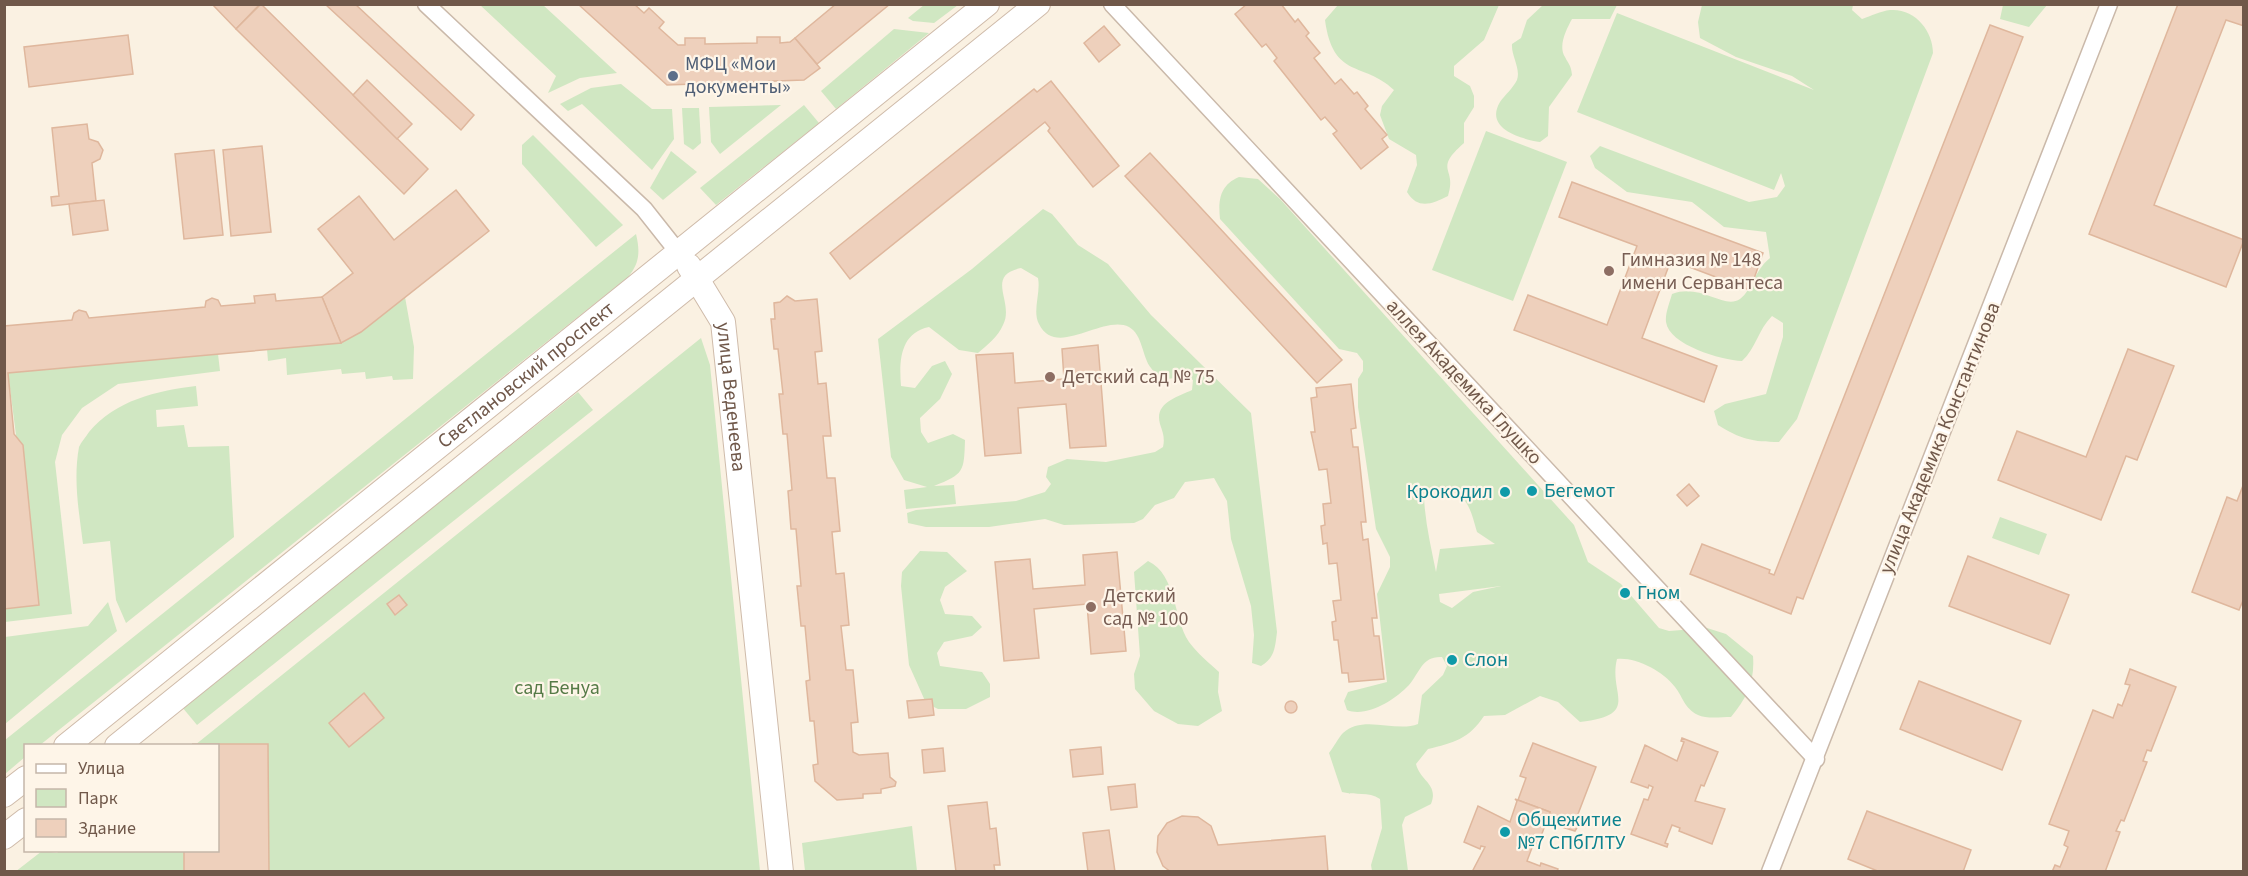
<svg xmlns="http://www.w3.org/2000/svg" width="2248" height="876" font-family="'Source Sans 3',sans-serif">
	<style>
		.green { fill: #d0e7c2; fill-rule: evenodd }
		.building { fill: #eed0bc; stroke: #dfb79d; stroke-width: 1.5 }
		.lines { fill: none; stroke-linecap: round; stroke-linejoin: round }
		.street-casing { stroke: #cab9aa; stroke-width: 19 }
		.secondary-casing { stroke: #cfbbaa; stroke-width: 26 }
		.street { stroke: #fff; stroke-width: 16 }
		.secondary { stroke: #fff; stroke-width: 24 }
		.service-dot { fill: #5c6f8a; stroke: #fef5e8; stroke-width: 2 }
		.education-dot { fill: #8d6e63; stroke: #fef5e8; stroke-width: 2 }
		.culture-dot { fill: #0f9aa8; stroke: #fef5e8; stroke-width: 2 }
		.labels { text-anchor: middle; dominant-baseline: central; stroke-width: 4.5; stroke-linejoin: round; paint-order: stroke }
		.service-label { font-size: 20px; fill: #4e5e75; stroke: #fef5e8; text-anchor: start }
		.education-label { font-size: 20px; fill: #785e54; stroke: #fef5e8; text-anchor: start }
		.street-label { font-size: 20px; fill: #70584a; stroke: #fef5e8 }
		.culture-label { font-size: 20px; fill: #0d838f; stroke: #fef5e8; text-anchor: start }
		.park-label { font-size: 20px; fill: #557a46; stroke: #fef5e8 }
	</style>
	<rect width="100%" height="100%" fill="#faf1e2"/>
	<g class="green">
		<path d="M480 5H543L617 73 580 78 548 93 556 76Z"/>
		<path d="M924 5V4L958 5 934 23 913 21 908 18Z"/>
		<path d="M1338 5H1499L1484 40 1454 66V76L1470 86 1474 96V107L1464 123V143C1432 171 1458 167 1448 196 1432 204 1418 210 1407 192L1417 165 1416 155 1389 139 1380 115 1382 106 1394 90C1364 61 1333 80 1325 20Z"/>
		<path d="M1543 5H1617L1610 19H1572C1566 30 1558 46 1565 57 1569 65 1571 65 1572 75L1549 107 1548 136 1540 142C1521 139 1484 129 1500 102 1505 95 1513 88 1517 80 1521 68 1511 56 1512 44L1521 38 1527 20Z"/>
		<path d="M1702 5H1853L1852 10 1862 19C1871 16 1881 11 1890 10 1915 8 1933 31 1933 53L1797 419 1779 442C1753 442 1740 439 1718 425L1714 411 1725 404 1766 394 1783 337V323L1772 316C1758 330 1756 348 1742 361 1721 360 1669 345 1666 322 1665 313 1670 302 1672 294 1701 283 1724 310 1740 299 1753 289 1754 271 1770 258L1766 232 1724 227 1692 202 1627 192 1595 168 1590 156 1600 146 1749 202 1777 197 1785 186 1781 173 1774 190 1577 112 1617 13 1814 90 1792 76 1736 57 1700 38 1698 22Z"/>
		<path d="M2003 5V4L2047 5 2029 27 2000 19Z"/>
		<path d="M894 29 929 33 836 109 821 91Z"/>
		<path d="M621 84 652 109H672L674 139 652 170 582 104 568 111 560 104 591 88Z"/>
		<path d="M781 105 720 154 711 142 709 107Z"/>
		<path d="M804 105 819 123 716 205 700 188Z"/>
		<path d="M682 108H699L701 143 693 150 684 144Z"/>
		<path d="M1486 131 1567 162 1513 301 1432 270Z"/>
		<path d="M533 135 623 225 596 247 522 164V145Z"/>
		<path d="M671 151 697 172 663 200 650 188Z"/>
		<path d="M1239 177 1258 179 1280 199 1574 525 1588 562 1621 584 1659 628 1669 631 1707 628 1726 634 1753 656C1755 681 1747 698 1731 717 1721 717 1706 719 1698 715 1684 708 1683 697 1675 687 1663 671 1636 657 1617 659 1608 694 1642 715 1580 722L1558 702 1540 696 1505 715 1484 716C1469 739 1453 743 1428 749L1416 764C1420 781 1439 784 1431 804L1405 817 1402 825 1408 871H1372L1371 865 1382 828 1380 799C1368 791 1356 796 1342 792L1329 753C1334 747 1338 738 1343 733 1363 714 1396 733 1418 724L1422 695 1443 675 1447 666 1442 657C1422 656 1420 672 1409 685 1395 700 1366 718 1347 710L1344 701 1348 692 1387 682 1377 594 1390 567V557L1376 529 1358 407V379L1363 371V361L1357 353 1339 349 1220 219C1218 200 1220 185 1239 177ZM1433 489C1466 489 1469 504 1477 532L1495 544 1440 549 1436 572C1431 547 1425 522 1424 497ZM1501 586 1473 592 1452 608 1440 602 1439 594Z"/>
		<path d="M1043 209 1052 214 1078 245 1108 264 1151 315 1251 413 1277 632C1275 647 1275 658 1261 666L1252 663 1254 635 1251 606 1231 539 1227 501 1214 478 1185 482 1174 498 1155 505 1143 519 1134 523 1064 525 1045 519 989 527H926L908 523 907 513 916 510 1016 501 1045 492 1051 484 1046 477 1048 467 1067 459 1106 462 1155 452 1163 447C1165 438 1163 433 1160 424 1154 403 1177 397 1192 390L1193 380 1185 377 1166 379C1161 376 1154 373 1151 368 1142 357 1143 335 1129 327 1103 314 1056 359 1039 324 1032 311 1041 293 1038 278L1021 268C984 276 1015 302 1003 325 998 337 987 345 978 353L959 350 929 327C900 333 899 361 901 386L915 388 932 366 945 361 952 374 940 399 920 418 921 432 928 443 953 434 965 440C964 472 964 474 934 486L954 485 956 504 906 509 904 490 927 487 904 480 891 457 878 339 972 269Z"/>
		<path d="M636 234C640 251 640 263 628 277L40 745 26 746 25 757 5 774V740Z"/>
		<path d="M405 297 414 347 413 379 393 380 392 376 366 379 365 372 342 374 341 369 287 375 286 358 268 361 267 349 341 343 361 332Z"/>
		<path d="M701 338 710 365 760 871 15 872 42 851 57 853 61 850H218V746L195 745Z"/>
		<path d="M218 354 220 371 118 384 82 408 62 435 55 462 72 614 5 622 4 609 38 605 8 373Z"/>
		<path d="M196 386 198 406 156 410 157 427 184 425 188 447 229 446 234 537 126 623 116 600 110 541 83 544C79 512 73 480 79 447 81 442 86 437 89 432 116 400 156 391 196 386Z"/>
		<path d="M578 392 593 410 197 725 182 707Z"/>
		<path d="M2000 517 2047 534 2039 555 1992 538Z"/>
		<path d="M920 551 947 552 967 571 945 587 940 600 945 614 972 616 982 627 972 636 944 642 937 653 940 666 982 672 990 684V697L966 709H938L926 703 909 665 901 586 902 572Z"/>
		<path d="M1148 561C1177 575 1173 618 1189 642 1197 653 1209 663 1219 672L1218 692 1222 711 1198 726 1178 724 1154 711 1135 689 1134 674 1140 656 1134 572Z"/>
		<path d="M108 602 117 631 5 724V637L88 626Z"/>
		<path d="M912 826 917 871H805L802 843Z"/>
	</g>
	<g class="building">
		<path d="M212 4H260L236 29Z"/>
		<path d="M261 4 428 169 404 194 236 29Z"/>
		<path d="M325 4H355L474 115 461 130Z"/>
		<path d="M578 4H634L644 13 649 8 664 22 659 28 678 45H685V38H705V44L757 43V37H780V43L790 42 795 38 820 68 804 80 667 85Z"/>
		<path d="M836 4H890L817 64 795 38Z"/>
		<path d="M1247 4H1281L1295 22 1298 19 1309 33 1306 36 1320 53 1314 58 1335 84 1341 79 1354 94 1357 92 1368 106 1365 109 1387 135 1382 139 1388 147 1361 169 1333 134 1337 131 1325 117 1321 120 1274 61 1277 58 1266 44 1262 47 1235 14Z"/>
		<path d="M2178 4H2244V26L2226 20 2154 205 2244 240 2226 287 2089 234Z"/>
		<path d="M1990 25 2023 37 1803 599 1797 597 1791 614 1690 574 1702 544 1770 570 1769 573 1774 575Z"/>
		<path d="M1104 26 1120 45 1099 62 1084 43Z"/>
		<path d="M128 35 133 74 29 87 24 47Z"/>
		<path d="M367 80 412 124 397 139 353 95Z"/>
		<path d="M1051 81 1119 166 1093 187 1048 131 1050 128 1045 122 850 279 830 253 1034 89 1037 92Z"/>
		<path d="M87 124 89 139 98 142 103 150 100 159 92 163 96 201 52 206 51 197 59 196 52 128Z"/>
		<path d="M262 146 271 232 231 236 223 150Z"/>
		<path d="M214 150 223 235 184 239 175 154Z"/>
		<path d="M1150 153 1342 360 1317 383 1125 176Z"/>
		<path d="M1572 182 1763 253 1750 290 1671 260 1642 338 1717 366 1704 402 1514 330 1528 295 1607 325 1637 246 1559 217Z"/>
		<path d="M456 190 489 231 361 332 341 343 322 297 353 273 318 229 359 196 394 240Z"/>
		<path d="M104 200 108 230 73 235 69 204Z"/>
		<path d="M275 294 276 301 322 297 341 343 8 373 14 434 23 445 39 605 4 609V326L72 320 74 313 79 310 86 312 89 318 205 307 206 301 212 298 218 300 221 306 255 303 254 296Z"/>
		<path d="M787 296 795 301 817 299 822 351 815 352 818 384 826 383 831 436H823L827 478H835L840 531 832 532 836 574 844 573 849 625 841 626 846 670H853L858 722 851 723 853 752 859 755 888 753 890 777 896 782 895 786 881 789V793L863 794V798L837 800 815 781 813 765 818 764 814 721H810L806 681 810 680 805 626H801L797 586H801L796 529H791L788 491 792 490 787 434H783L779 394H783L778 349H774L771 319H775L774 303 780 302Z"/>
		<path d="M1098 345 1106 446 1070 448 1066 404 1018 408 1021 453 985 456 976 355 1013 353 1015 383 1064 379 1062 349Z"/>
		<path d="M2128 349 2174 366 2137 460 2126 456 2101 520 1998 480 2017 431 2086 457Z"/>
		<path d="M1351 384 1356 428 1351 429 1353 447H1358L1366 522H1361L1363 540 1368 539 1377 618H1372L1374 636H1379L1384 679 1349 682 1348 673H1342L1338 640H1334L1332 622 1336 621 1333 601 1341 600 1337 563 1329 564 1327 543 1323 544 1321 526 1325 525 1323 504 1331 503 1327 469 1319 470 1311 432H1315L1311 398 1317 397 1316 388Z"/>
		<path d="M2244 483V598L2239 610 2192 592 2227 497 2237 501Z"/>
		<path d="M1689 484 1699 496 1687 506 1677 495Z"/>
		<path d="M1117 552 1126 651 1091 654 1087 604 1034 609 1039 658 1004 661 995 562 1030 559 1033 589 1085 585 1083 555Z"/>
		<path d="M1968 556 2069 595 2050 644 1949 606Z"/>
		<path d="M399 595 407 605 395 615 387 604Z"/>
		<path d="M2130 669 2176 687 2151 751 2147 750 2143 761 2147 762 2124 821 2121 820 2116 831 2120 832 2105 872H2052L2055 865 2060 867 2068 847 2064 845 2069 831 2049 824 2093 710 2113 718 2118 704 2122 706 2130 685 2125 684Z"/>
		<path d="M1919 681 2021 721 2002 770 1900 729Z"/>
		<path d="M364 693 384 718 349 747 329 723Z"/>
		<path d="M932 699 934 715 909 718 907 701Z"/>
		<circle cx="1291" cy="707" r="6"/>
		<path d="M1682 738 1718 752 1704 786 1701 785 1695 801 1725 809 1712 844 1679 831 1680 828 1672 825 1665 843 1668 844 1667 847 1631 834 1644 799 1648 800 1653 787 1649 785 1648 788 1631 782 1645 745 1677 761 1684 742 1681 741Z"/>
		<path d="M1533 743 1596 767 1575 822 1578 826 1575 831 1546 822 1550 812 1518 800 1526 778 1520 776Z"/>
		<path d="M192 744H268L269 872H184V850H218V746Z"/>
		<path d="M1101 747 1103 774 1073 777 1070 750Z"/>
		<path d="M943 748 945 771 924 773 922 750Z"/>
		<path d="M1135 784 1137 807 1111 810 1108 787Z"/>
		<path d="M1515 799 1550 812 1537 847 1533 845 1527 861 1540 866 1541 863 1558 869 1557 872H1472L1485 847 1481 846 1480 849 1464 842 1478 806 1510 822 1517 801Z"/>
		<path d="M987 802 990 829 996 828 1000 865H994L995 872H956L948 806Z"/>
		<path d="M1867 811 1971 850 1963 872H1880L1848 859Z"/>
		<path d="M1182 816 1198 817 1211 826 1218 845 1325 836 1328 872H1171L1163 866 1157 852 1158 836 1167 823Z"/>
		<path d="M1109 830 1115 872H1088L1083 833Z"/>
	</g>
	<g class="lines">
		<defs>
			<g id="street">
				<path d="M426 4 644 209 678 252"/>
				<path d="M1112 4 1816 759"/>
				<path d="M1770 872 2109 4"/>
			</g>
			<g id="secondary">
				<path id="s1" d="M689 266 723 322 781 872"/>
				<path id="s2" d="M66 746 987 4"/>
				<path d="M117 746 1038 4"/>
				<path d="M4 795 26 778"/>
				<path d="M4 837 26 820"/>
			</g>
		</defs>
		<use href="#street" class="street-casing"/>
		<use href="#secondary" class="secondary-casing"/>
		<use href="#street" class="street"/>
		<use href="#secondary" class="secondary"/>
	</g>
	<circle class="service-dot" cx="673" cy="76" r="6"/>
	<g class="education-dot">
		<circle cx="1609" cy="271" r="6"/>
		<circle cx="1050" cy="377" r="6"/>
		<circle cx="1091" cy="607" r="6"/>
	</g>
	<g class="culture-dot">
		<circle cx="1532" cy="491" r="6"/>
		<circle cx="1505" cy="492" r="6"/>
		<circle cx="1625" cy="593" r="6"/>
		<circle cx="1452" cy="660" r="6"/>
		<circle cx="1505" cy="832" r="6"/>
	</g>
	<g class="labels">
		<g class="service-label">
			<text x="685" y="64">МФЦ «Мои<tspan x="685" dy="23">документы»</tspan></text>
		</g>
		<g class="education-label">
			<text x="1621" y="260">Гимназия № 148<tspan x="1621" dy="23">имени Сервантеса</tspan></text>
			<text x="1062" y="377">Детский сад № 75</text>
			<text x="1103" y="596">Детский<tspan x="1103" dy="23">сад № 100</tspan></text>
		</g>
		<g class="street-label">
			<text stroke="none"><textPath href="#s2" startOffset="591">Светлановский проспект</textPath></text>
			<text transform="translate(1464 382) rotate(47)">аллея Академика Глушко</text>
			<text stroke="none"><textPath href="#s1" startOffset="141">улица Веденеева</textPath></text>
			<text transform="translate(1940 438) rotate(-68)">улица Академика Константинова</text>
		</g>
		<g class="culture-label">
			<text x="1544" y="491">Бегемот</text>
			<text x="1493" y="492" text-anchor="end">Крокодил</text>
			<text x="1637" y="593">Гном</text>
			<text x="1464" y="660">Слон</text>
			<text x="1517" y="820">Общежитие<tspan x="1517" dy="23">№7 СПбГЛТУ</tspan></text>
		</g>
		<g class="park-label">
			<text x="557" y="688">сад Бенуа</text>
		</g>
	</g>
	<rect width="2248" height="876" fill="none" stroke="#70584a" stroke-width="12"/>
	<rect x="24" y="744" width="195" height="108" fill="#fef5e8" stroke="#c5b6a9" stroke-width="1.5"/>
	<rect x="36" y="764" width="30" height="9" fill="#ffffff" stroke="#c5b6a9" stroke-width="1.5"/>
	<text x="78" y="774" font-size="18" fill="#70584a">Улица</text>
	<rect x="36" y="789" width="30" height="18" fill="#d0e7c2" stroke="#c5b6a9" stroke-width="1.5"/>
	<text x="78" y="804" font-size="18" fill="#70584a">Парк</text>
	<rect x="36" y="819" width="30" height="18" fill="#eed0bc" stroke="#c5b6a9" stroke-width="1.5"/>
	<text x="78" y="834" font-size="18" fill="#70584a">Здание</text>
</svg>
